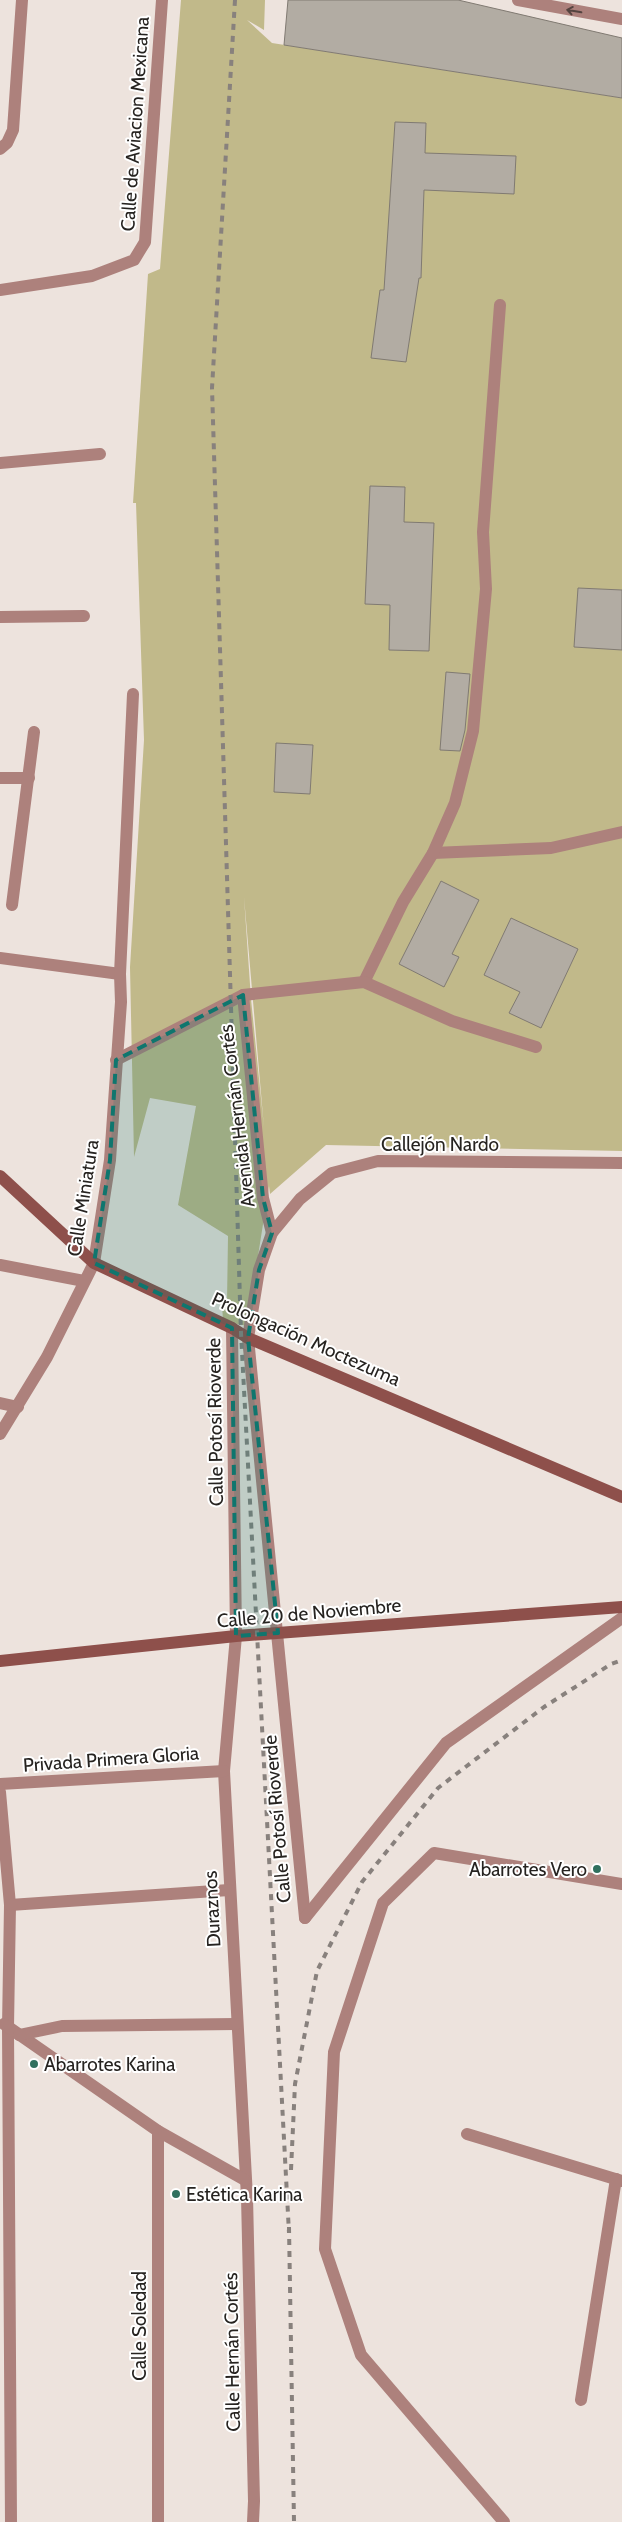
<svg xmlns="http://www.w3.org/2000/svg" width="622" height="2522" font-family="Cabin,sans-serif">
	<style>
		.green { fill: #c1b98a; fill-rule: evenodd }
		.building { fill: #b2aca3; stroke: #807a72 }
		.lines { fill: none; stroke-linecap: round; stroke-linejoin: round }
		.street { stroke: #ad817c; stroke-width: 12 }
		.secondary { stroke: #8e504b; stroke-width: 12 }
		.rail { stroke: #88817d; stroke-width: 4; stroke-dasharray: 6 6; stroke-linecap: butt }
		.oneway { stroke: #554440 }
		.marked { fill: #0f766e; fill-opacity: 0.2; stroke: #0f766e; stroke-width: 4; stroke-dasharray: 10 6; stroke-linejoin: round }
		.poi-dot { fill: #30705e; stroke: #fff; stroke-width: 2 }
		.labels { text-anchor: middle; dominant-baseline: central; stroke-width: 4; stroke-linejoin: round; paint-order: stroke }
		.street-label { font-size: 19px; fill: #262320; stroke: #fff }
		.poi-label { font-size: 19px; fill: #262320; stroke: #fff; text-anchor: start }
	</style>
	<rect width="100%" height="100%" fill="#ede3dd"/>
	<path class="green" d="M181 0H265L264 30 247 20 272 43 622 98V1151L326 1145 270 1194 269 1186 247 1326 223 1321 222 1304 227 1302 228 1236 178 1205 196 1106 150 1098 134 1157 130 967 144 740 136 503H133L148 274 160 269ZM244 897 264 1128 251 999Z"/>
	<g class="building">
		<path d="M288 0H458L622 38V98L284 45Z"/>
		<path d="M395 122 426 123 425 153 516 156 514 194 424 190 421 278H419L406 362 371 358 380 290H384Z"/>
		<path d="M370 486 405 487 404 522 434 523 429 651 389 650 390 605 365 604Z"/>
		<path d="M578 588 622 590V650L574 647Z"/>
		<path d="M446 672 470 674 465 730 460 751 440 750Z"/>
		<path d="M276 743 313 745 310 794 274 792Z"/>
		<path d="M441 881 479 900 452 954 459 957 444 987 399 964Z"/>
		<path d="M511 918 578 949 541 1028 509 1013 520 992 484 975Z"/>
	</g>
	<g class="lines">
		<g class="street">
			<path d="M518 0 622 19"/>
			<path d="M0 149 7 143 13 130 22 0"/>
			<path d="M0 290 92 276 134 260 145 242 162 0"/>
			<path d="M0 463 100 454"/>
			<path d="M0 617 84 616"/>
			<path d="M0 778H29"/>
			<path d="M433 853 551 848 622 832"/>
			<path d="M12 905 34 732"/>
			<path d="M0 958 120 974"/>
			<path d="M364 982 403 902 433 853 455 803 473 731 486 589 483 532 500 305"/>
			<path d="M243 995 263 1198 272 1233"/>
			<path d="M116 1060 243 995 364 982 452 1021 536 1047"/>
			<path d="M0 1265 84 1281"/>
			<path d="M232 1328 236 1636 224 1771 247 2197 254 2501 253 2522"/>
			<path d="M0 1403 18 1407"/>
			<path d="M0 1434 47 1357 94 1263 110 1160 121 1002 120 974 133 694"/>
			<path d="M0 1784 224 1771"/>
			<path d="M0 1792 10 1905 8 2027 11 2522"/>
			<path d="M10 1905 229 1890"/>
			<path d="M305 1918 248 1338 259 1270 272 1233 300 1199 332 1173 378 1161 622 1163"/>
			<path d="M305 1918 446 1743 622 1618"/>
			<path d="M4 2024 158 2131 245 2180"/>
			<path d="M19 2035 62 2026 236 2024"/>
			<path d="M158 2131V2522"/>
			<path d="M467 2134 622 2181"/>
			<path d="M581 2400 616 2179"/>
			<path d="M504 2522 361 2355 325 2249 334 2052 383 1903 434 1853 622 1884"/>
		</g>
		<g class="secondary">
			<path d="M0 1176 94 1263 232 1328 248 1338 622 1497"/>
			<path d="M0 1661 236 1636 622 1607"/>
		</g>
		<g class="rail">
			<path d="M235 0 212 388 241 1333 289 2233"/>
			<path d="M291 2170 295 2084 317 1971 362 1882 438 1788 544 1707 611 1664 622 1660"/>
			<path d="M289 2227 294 2522"/>
		</g>
	</g>
	<defs><path id="oneway-shaft" d="M-6 0H5M1.5-3L5.5 0L1.5 3" fill="none" stroke-width="1.6" stroke-linecap="round" stroke-linejoin="round" transform="scale(1.25)"/></defs>
	<use class="oneway" href="#oneway-shaft" transform="translate(574 11) rotate(-170)"/>
	<path class="marked" d="M243 995 263 1198 272 1233 259 1270 248 1338 278 1633 236 1636 232 1328 94 1263 110 1160 116 1060Z"/>
	<g class="poi-dot">
		<circle cx="597" cy="1869" r="5"/>
		<circle cx="34" cy="2064" r="5"/>
		<circle cx="176" cy="2194" r="5"/>
	</g>
	<g class="labels">
		<g class="street-label">
			<text transform="translate(135 124) rotate(-86)">Calle de Aviacion Mexicana</text>
			<text transform="translate(237 1116) rotate(-97)">Avenida Hernán Cortés</text>
			<text x="440" y="1144">Callejón Nardo</text>
			<text transform="translate(83 1198) rotate(-81)">Calle Miniatura</text>
			<text transform="translate(306 1339) rotate(24)">Prolongación Moctezuma</text>
			<text transform="translate(215 1422) rotate(-91)">Calle Potosí Rioverde</text>
			<text transform="translate(309 1613) rotate(-5)">Calle 20 de Noviembre</text>
			<text transform="translate(111 1759) rotate(-4)">Privada Primera Gloria</text>
			<text transform="translate(277 1819) rotate(-95)">Calle Potosí Rioverde</text>
			<text transform="translate(212 1909) rotate(-93)">Duraznos</text>
			<text transform="translate(139 2326) rotate(-90)">Calle Soledad</text>
			<text transform="translate(232 2352) rotate(-91)">Calle Hernán Cortés</text>
		</g>
		<g class="poi-label">
			<text x="587" y="1869" text-anchor="end">Abarrotes Vero</text>
			<text x="44" y="2064">Abarrotes Karina</text>
			<text x="186" y="2194">Estética Karina</text>
		</g>
	</g>
</svg>
